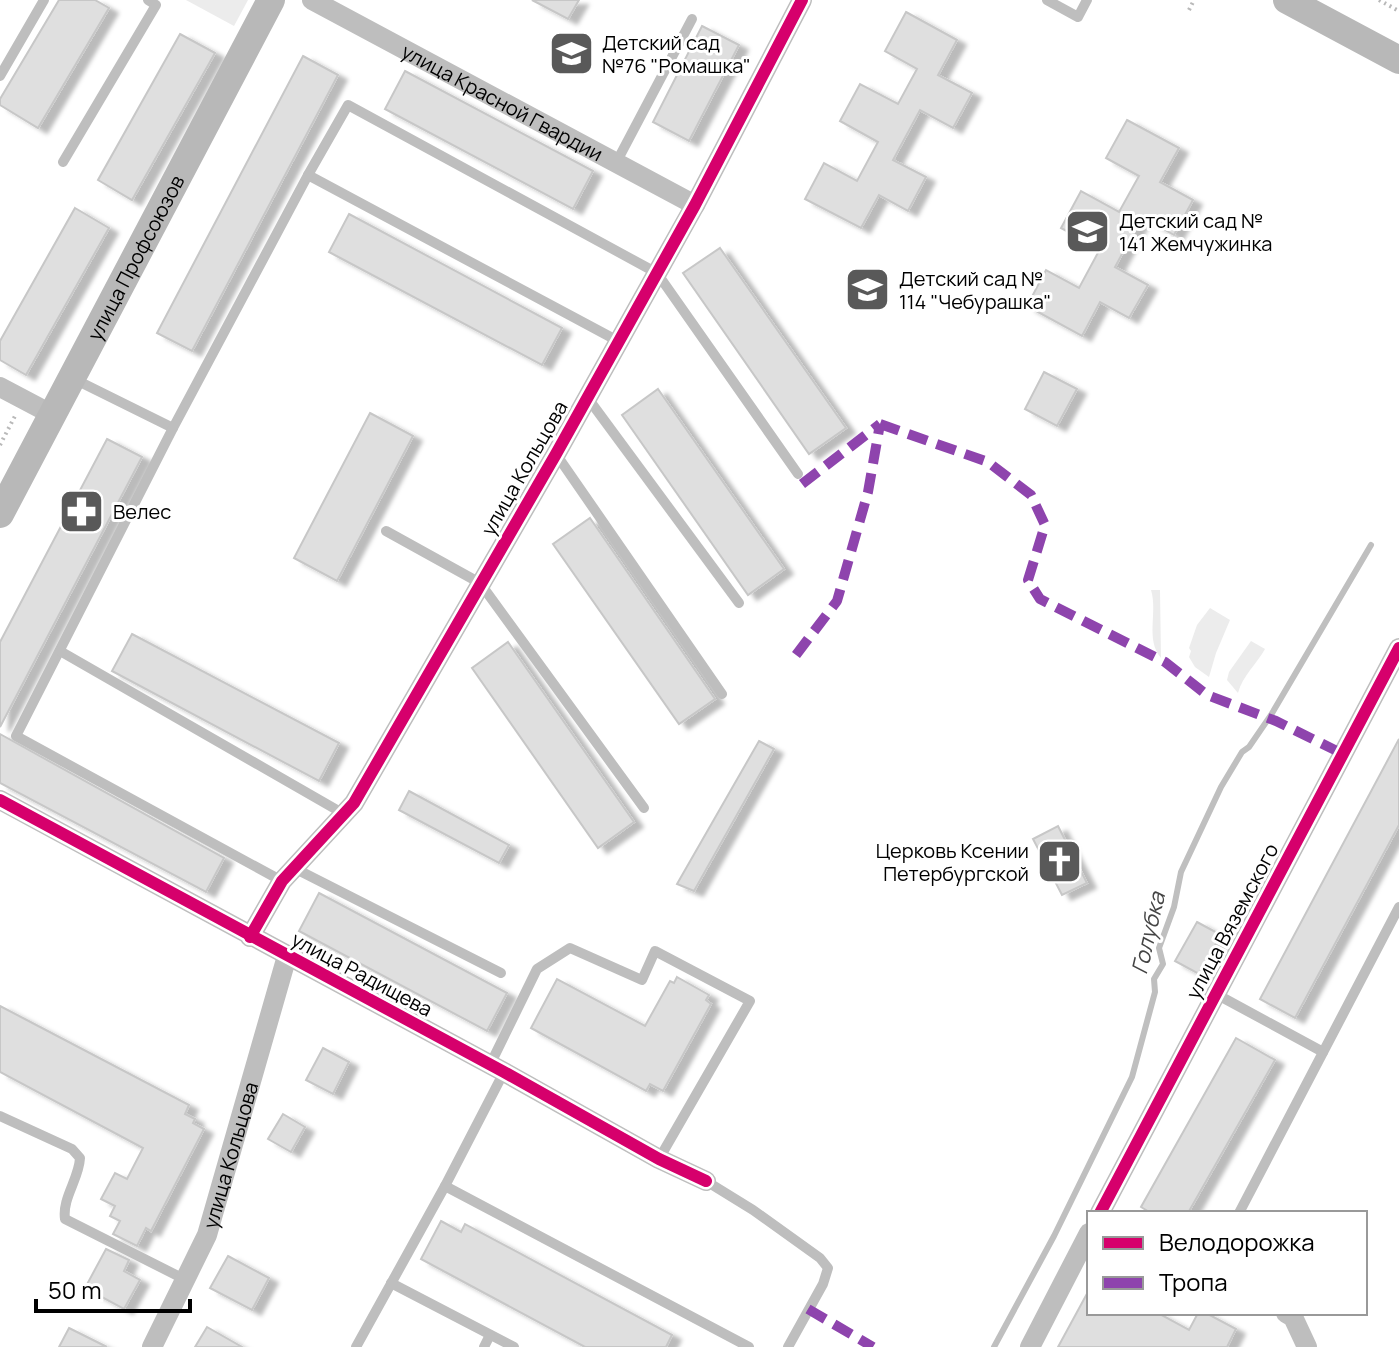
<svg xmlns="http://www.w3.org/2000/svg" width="1399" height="1347" font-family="Manrope,sans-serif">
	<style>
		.green { fill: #ececec }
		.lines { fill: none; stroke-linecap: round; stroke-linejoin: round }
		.stream { stroke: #bfbfbf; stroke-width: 6 }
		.building { fill: #dfdfdf; stroke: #c7c7c7; stroke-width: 2; filter: url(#shadow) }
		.path { stroke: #b9b9b9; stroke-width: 4; stroke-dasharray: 2 4; stroke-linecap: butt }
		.lane { stroke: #bebebe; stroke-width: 10 }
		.street { stroke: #bebebe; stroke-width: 20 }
		.secondary { stroke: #b8b8b8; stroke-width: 28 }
		.quiet { stroke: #8e44ad; stroke-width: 10; stroke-dasharray: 20 10; stroke-linecap: butt }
		.cycleway-casing { stroke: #fff; stroke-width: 17 }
		.cycleway { stroke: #d6006c; stroke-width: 12 }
		.labels { text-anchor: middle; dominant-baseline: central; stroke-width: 6; stroke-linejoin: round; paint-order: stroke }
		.poi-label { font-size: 20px; fill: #000; stroke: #fff; text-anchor: start }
		.street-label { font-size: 20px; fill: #000; stroke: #fff }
		.water-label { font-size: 22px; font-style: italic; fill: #444; stroke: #fff }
	</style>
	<defs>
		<filter id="shadow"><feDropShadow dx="9" dy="5" stdDeviation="2" flood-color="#0004"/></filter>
	</defs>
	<rect width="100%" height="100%" fill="#fff"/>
	<g class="green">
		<path d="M186 0H248L234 26Z"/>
		<path d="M1151 590H1160L1161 658C1145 639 1158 613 1151 590Z"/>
		<path d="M1210 608 1230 620 1216 653 1209 677 1195 667 1189 657 1191 651 1189 648 1197 625Z"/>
		<path d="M1251 641 1265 649C1256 665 1243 675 1238 693L1227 680 1229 672Z"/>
	</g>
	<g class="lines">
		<path class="stream" d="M994 1347 1054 1236 1132 1077 1155 992 1154 979 1163 964 1159 948 1174 907 1181 872 1221 787 1242 752 1249 747 1271 715 1371 545"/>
	</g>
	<g class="building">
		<path d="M59 0H95L109 8 38 128 0 105V99Z"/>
		<path d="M532 0H579L568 19Z"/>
		<path d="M906 12 957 40 938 75 972 93 953 128 920 110 893 160 926 177 908 211 879 195 861 228 805 199 824 163 857 181 878 142 840 121 860 84 898 104 917 69 885 51Z"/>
		<path d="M702 26 739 45 689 141 653 122Z"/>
		<path d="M180 34 215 53 132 200 98 180Z"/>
		<path d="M303 56 338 75 192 351 157 333Z"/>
		<path d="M405 71 593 171 573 209 385 109Z"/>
		<path d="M1127 120 1179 148 1160 182 1193 200 1174 235 1142 217 1115 267 1148 285 1129 318 1100 302 1082 336 1027 306 1046 270 1079 288 1100 249 1061 228 1081 191 1119 212 1139 176 1106 158Z"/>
		<path d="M75 208 109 228 26 375 0 360V341Z"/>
		<path d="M349 214 562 328 542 365 329 252Z"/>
		<path d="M720 248 846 428 809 454 683 273Z"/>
		<path d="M1044 372 1077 389 1057 426 1025 409Z"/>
		<path d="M658 389 784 569 748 595 622 415Z"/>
		<path d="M370 413 413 436 337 581 294 558Z"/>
		<path d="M107 439 142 457 0 727V642Z"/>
		<path d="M590 518 715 699 679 724 553 544Z"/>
		<path d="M132 634 339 743 319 781 112 671Z"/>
		<path d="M508 642 634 822 598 848 472 668Z"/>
		<path d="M0 734 224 858 206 892 0 783Z"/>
		<path d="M1399 739V825L1295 1018 1260 999Z"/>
		<path d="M759 741 774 749 694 891 677 884Z"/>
		<path d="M409 791 509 845 499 863 399 810Z"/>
		<path d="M1058 826 1087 883 1062 895 1033 839Z"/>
		<path d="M319 893 507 993 487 1031 299 931Z"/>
		<path d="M1197 922 1221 935 1199 974 1175 961Z"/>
		<path d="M677 977 709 995 706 1000 711 1004 663 1091 650 1084 646 1091 531 1028 557 979 645 1026 670 981 674 983Z"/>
		<path d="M0 1006 189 1105 185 1114 195 1119 193 1123 204 1129 151 1231 146 1228 137 1246 113 1234 120 1221 110 1216 115 1206 101 1199 115 1173 127 1179 143 1148 0 1072Z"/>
		<path d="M1236 1038 1275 1060 1188 1213H1151L1141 1207Z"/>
		<path d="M323 1048 349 1062 333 1094 306 1080Z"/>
		<path d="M283 1114 305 1127 291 1152 268 1139Z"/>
		<path d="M441 1221 461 1232 465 1224 672 1335 666 1347H585L421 1259Z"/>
		<path d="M106 1249 129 1260 124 1271 140 1280 124 1309 85 1288Z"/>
		<path d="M228 1256 269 1278 252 1310 210 1288Z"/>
		<path d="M1089 1290V1313H1158L1189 1330 1198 1313H1206L1236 1329 1227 1347H1058Z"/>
		<path d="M207 1327 242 1347H195Z"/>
		<path d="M69 1328 107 1347H59Z"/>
	</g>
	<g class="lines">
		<g class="path">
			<path d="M1379 0 1399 11"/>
			<path d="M1189 10 1194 0"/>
			<path d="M0 445 15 416"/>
		</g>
		<g class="lane">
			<path d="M1047 0 1078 17 1087 0"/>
			<path d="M0 76 44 0"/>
			<path d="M63 162 156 5 148 0"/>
			<path d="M616 163 692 19"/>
			<path d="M618 341 308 175 348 105 657 273 798 474"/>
			<path d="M74 379 173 428 308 175"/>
			<path d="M587 397 739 603"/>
			<path d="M173 428 16 736 282 881"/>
			<path d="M556 454 722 694"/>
			<path d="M386 531 480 583 644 808"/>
			<path d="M60 651 344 814"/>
			<path d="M294 868 501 973"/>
			<path d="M1216 994 1323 1052"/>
			<path d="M490 1065 537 969 570 948 642 980 655 951 750 1001 659 1159"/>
			<path d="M0 1116 72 1149 80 1158C79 1179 62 1198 65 1219L184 1279"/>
			<path d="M706 1181 753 1210 820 1258 828 1268 823 1284 788 1347"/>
			<path d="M445 1186 749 1347"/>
			<path d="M1239 1213 1399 907"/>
			<path d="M391 1283 514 1347"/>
			<path d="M356 1347 445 1186 504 1072"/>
			<path d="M484 1347 490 1335"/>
		</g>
		<g class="street">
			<path id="s1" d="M312 0 695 205"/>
			<path d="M0 387 53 415"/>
			<path d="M0 800 504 1072 659 1159 706 1181"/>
			<path d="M250 937 282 881 354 803 556 454 695 205 802 0"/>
			<path d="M1100 1213 1399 648"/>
			<path d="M1286 1313 1293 1317 1307 1347"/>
			<path id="s2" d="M152 1347 207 1235 287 956"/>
			<path d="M1030 1347 1089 1233"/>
		</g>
		<g class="secondary">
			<path d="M1287 0 1399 60"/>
			<path id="s3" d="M0 514 271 0"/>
		</g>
		<g class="quiet">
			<path d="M880 424 988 462 1031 495 1045 525 1028 580 1040 599 1165 662 1207 695 1276 721 1343 754"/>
			<path d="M802 484 880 424"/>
			<path d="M796 655 837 601 868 492 880 424"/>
			<path d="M808 1309 873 1347"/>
		</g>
		<defs>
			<g id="cycleway">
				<path d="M0 800 504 1072 659 1159 706 1181"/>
				<path d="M250 937 282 881 354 803 556 454 695 205 802 0"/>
				<path d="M1100 1213 1399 648"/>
			</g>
		</defs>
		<use href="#cycleway" class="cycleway-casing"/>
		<use href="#cycleway" class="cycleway"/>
	</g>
	<defs>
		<symbol id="school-square" viewBox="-11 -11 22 22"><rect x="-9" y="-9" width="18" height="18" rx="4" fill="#595959" stroke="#fff"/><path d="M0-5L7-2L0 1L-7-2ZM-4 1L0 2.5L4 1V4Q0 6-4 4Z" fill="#fff"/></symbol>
		<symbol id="pharmacy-square" viewBox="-11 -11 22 22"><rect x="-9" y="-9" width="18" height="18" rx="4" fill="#595959" stroke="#fff"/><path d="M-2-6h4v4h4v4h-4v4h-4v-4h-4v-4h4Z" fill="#fff"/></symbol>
		<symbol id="church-square" viewBox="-11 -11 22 22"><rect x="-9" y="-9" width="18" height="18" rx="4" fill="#595959" stroke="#fff"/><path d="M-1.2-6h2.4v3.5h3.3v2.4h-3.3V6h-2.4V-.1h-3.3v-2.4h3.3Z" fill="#fff"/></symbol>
	</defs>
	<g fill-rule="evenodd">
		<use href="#school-square" x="546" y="28" width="51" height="51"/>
		<use href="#school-square" x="1062" y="206" width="51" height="51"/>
		<use href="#school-square" x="842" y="264" width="51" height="51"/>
		<use href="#pharmacy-square" x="56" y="486" width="51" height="51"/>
		<use href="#church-square" x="1034" y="836" width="51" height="51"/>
	</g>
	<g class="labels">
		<g class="poi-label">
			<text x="602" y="42">Детский сад<tspan x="602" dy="23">№76 "Ромашка"</tspan></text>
			<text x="1119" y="220">Детский сад №<tspan x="1119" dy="23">141 Жемчужинка</tspan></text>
			<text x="899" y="278">Детский сад №<tspan x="899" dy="23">114 "Чебурашка"</tspan></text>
			<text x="113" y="511">Велес</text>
			<text x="1029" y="850" text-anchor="end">Церковь Ксении<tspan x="1029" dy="23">Петербургской</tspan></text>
		</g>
		<g class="street-label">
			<text stroke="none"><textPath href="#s1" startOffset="216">улица Красной Гвардии</textPath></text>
			<text stroke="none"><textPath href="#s3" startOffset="290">улица Профсоюзов</textPath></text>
			<text transform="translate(524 468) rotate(-60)">улица Кольцова</text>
			<text transform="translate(1232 921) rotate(-62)">улица Вяземского</text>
			<text transform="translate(362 974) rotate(28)">улица Радищева</text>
			<text stroke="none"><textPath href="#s2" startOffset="208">улица Кольцова</textPath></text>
		</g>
		<g class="water-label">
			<text transform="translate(1148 933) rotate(-77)">Голубка</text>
		</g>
	</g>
	<rect x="1087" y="1211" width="280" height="104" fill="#ffffff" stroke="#999999" stroke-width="2"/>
	<rect x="1103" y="1237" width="40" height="12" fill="#d6006c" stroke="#999999" stroke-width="2"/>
	<text x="1159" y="1251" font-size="24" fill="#000000">Велодорожка</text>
	<rect x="1103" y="1277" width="40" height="12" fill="#8e44ad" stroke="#999999" stroke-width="2"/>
	<text x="1159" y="1291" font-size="24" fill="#000000">Тропа</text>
	<path d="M36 1299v12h154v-12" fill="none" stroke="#000000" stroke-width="4"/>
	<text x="48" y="1299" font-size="24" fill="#000000" stroke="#ffffff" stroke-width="6" paint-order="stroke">50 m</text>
</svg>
